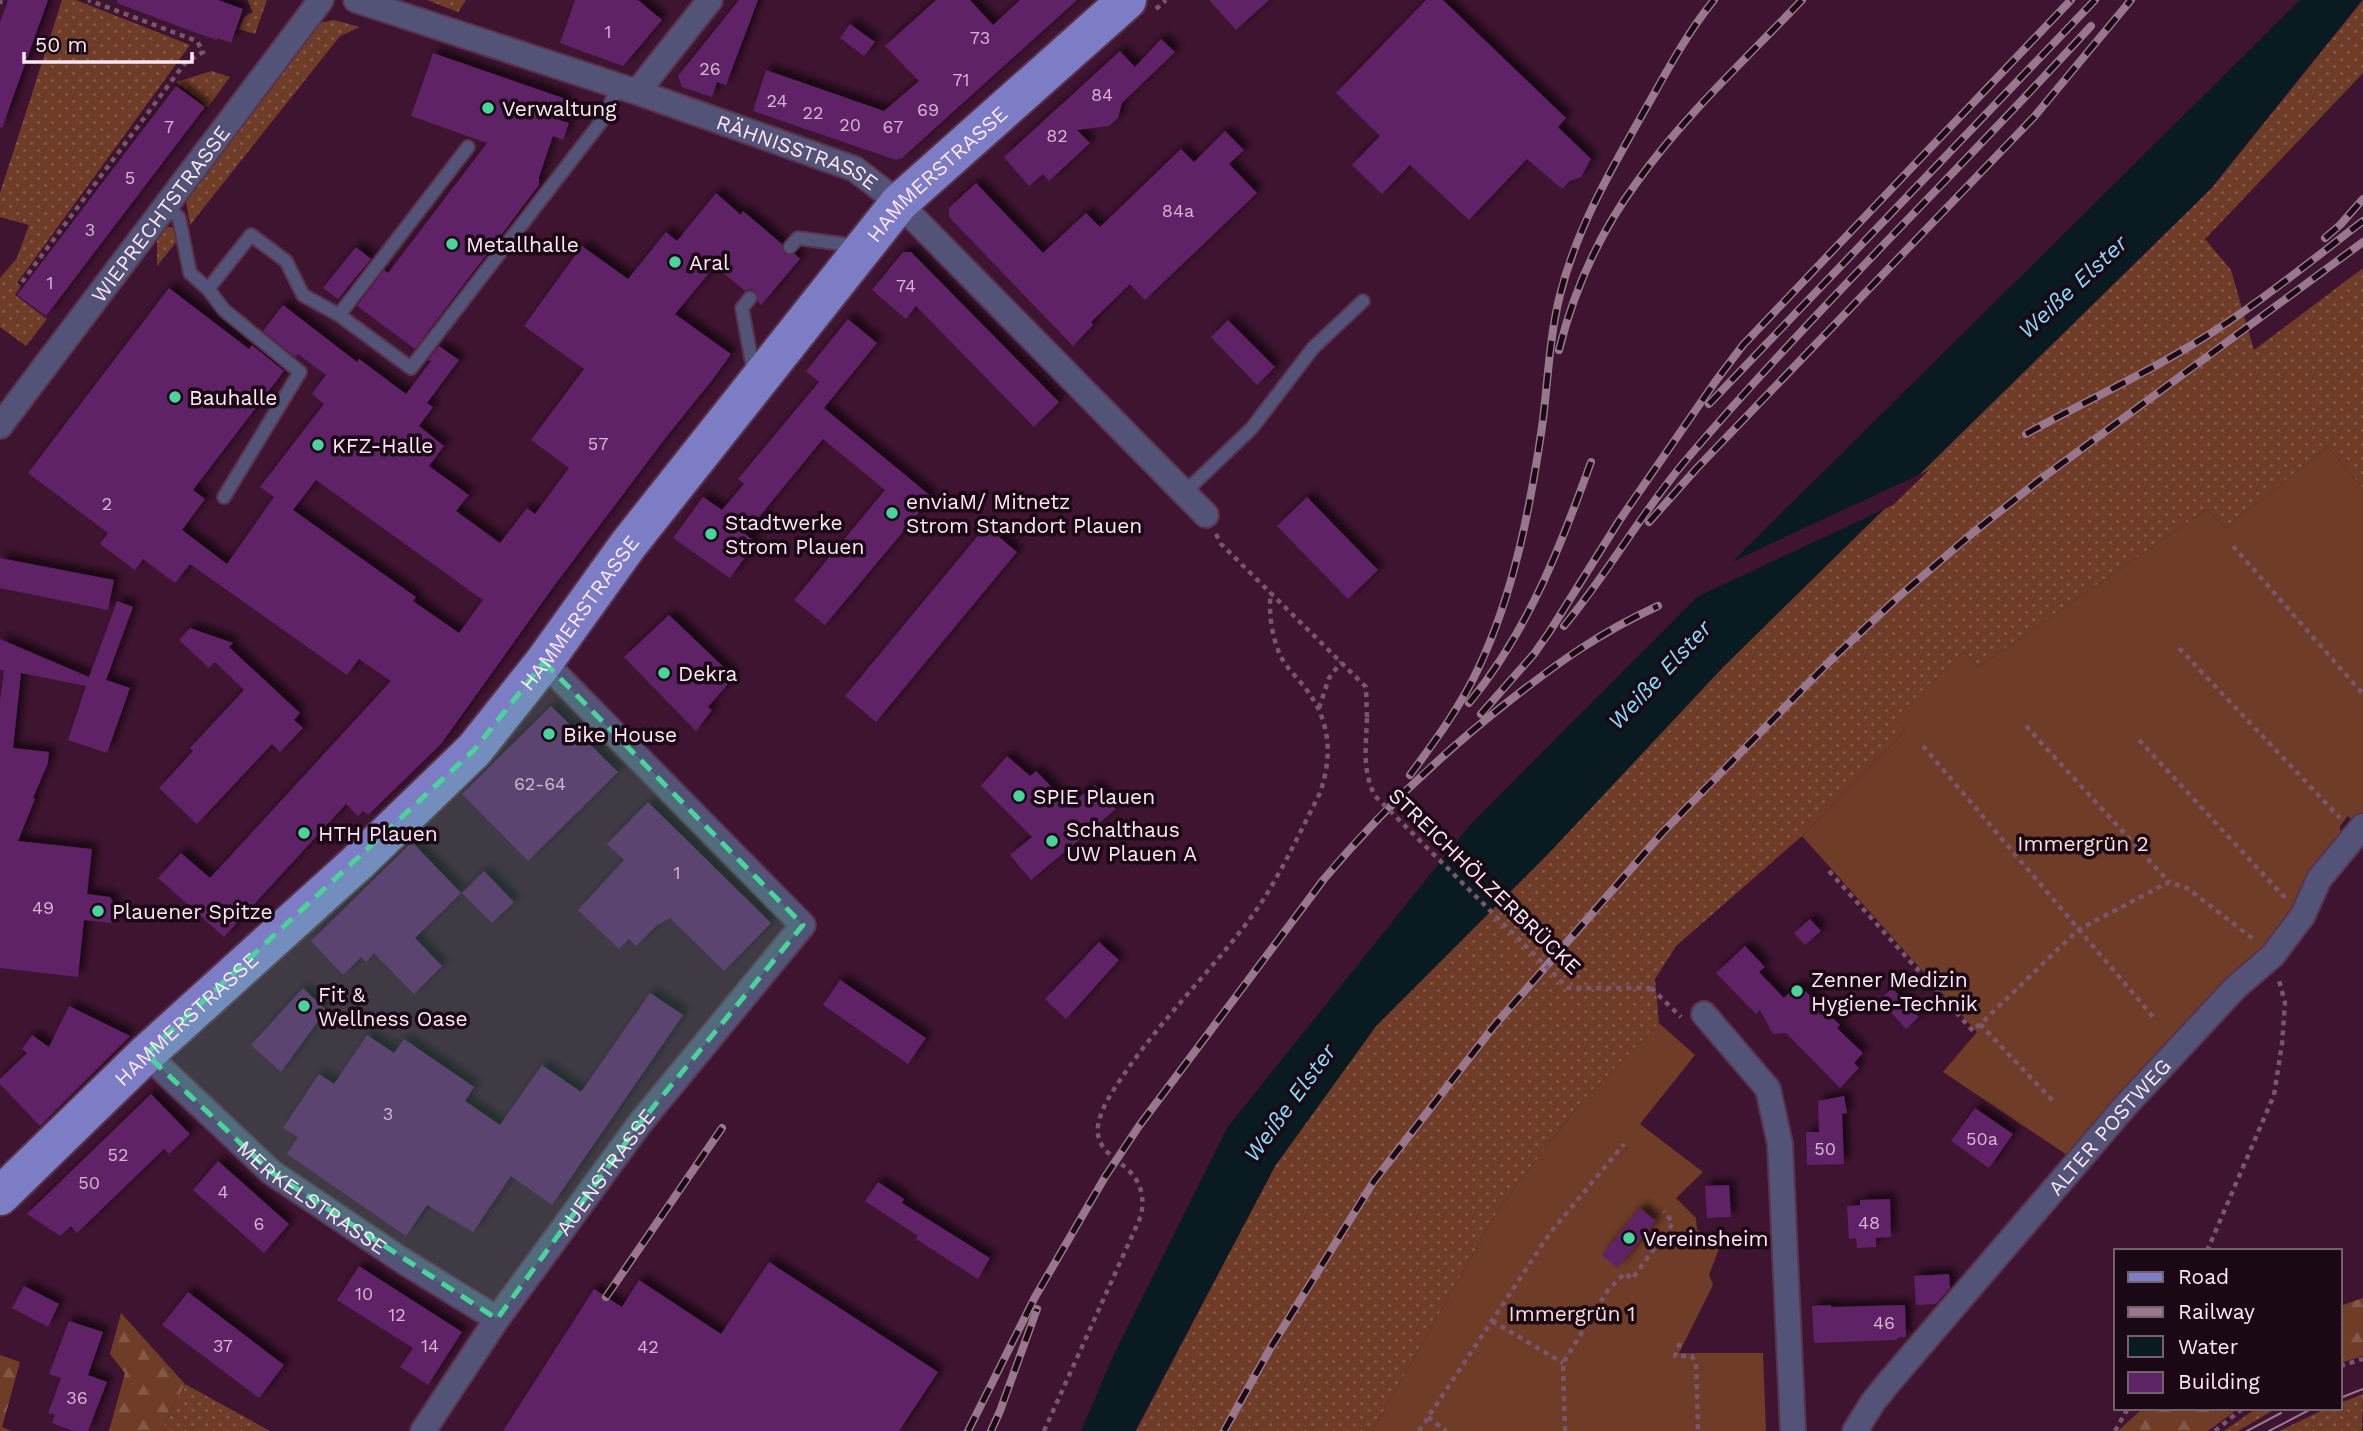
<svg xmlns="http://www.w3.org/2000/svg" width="2363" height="1431" font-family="'Work Sans',sans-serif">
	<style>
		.grass { fill: url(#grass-dots) }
		.forest { fill: url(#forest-firs) }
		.garden { fill: #6e3c27 }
		.water { fill: #091a20 }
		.pier { fill: #3e1430 }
		.building { fill: #5e2266; fill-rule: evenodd; filter: url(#shadow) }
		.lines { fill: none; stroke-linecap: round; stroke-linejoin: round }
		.service-casing { stroke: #59324b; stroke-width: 16 }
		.minor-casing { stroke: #59324b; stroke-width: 28 }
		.primary-casing { stroke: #59324b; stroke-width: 42 }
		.path { stroke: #7a566d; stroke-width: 4.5; stroke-dasharray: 5 5; stroke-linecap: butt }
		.service { stroke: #525376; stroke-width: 12 }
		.minor { stroke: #525376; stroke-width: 24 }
		.primary { stroke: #7d7dc6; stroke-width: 38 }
		.tram { stroke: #99788d; stroke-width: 2 }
		.rail-casing { stroke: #99788d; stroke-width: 8 }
		.rail { stroke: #1a0814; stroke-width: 5; stroke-dasharray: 16; stroke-linecap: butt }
		.path-bridge { stroke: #7a566d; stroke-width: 4.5; stroke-dasharray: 5 5; stroke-linecap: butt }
		.marked { fill: #4ad49c; fill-opacity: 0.2; stroke: #4ad49c; stroke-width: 5; stroke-dasharray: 14 9; stroke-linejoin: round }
		.poi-dot { fill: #4ad49c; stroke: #1a0814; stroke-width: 2.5 }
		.labels { text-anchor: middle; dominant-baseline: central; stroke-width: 7; stroke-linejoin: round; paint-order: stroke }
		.number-label { font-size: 18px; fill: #d6b6d0 }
		.poi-label { font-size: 21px; fill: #fee7f4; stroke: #1a0814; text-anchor: start }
		.street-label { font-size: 21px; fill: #fee7f4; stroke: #1a0814 }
		.park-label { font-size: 21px; fill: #f7ddd3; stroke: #1a0814 }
		.water-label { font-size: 23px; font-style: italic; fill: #85ddfb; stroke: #1a0814 }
	</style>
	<defs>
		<pattern id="grass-dots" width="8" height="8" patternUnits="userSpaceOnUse" patternTransform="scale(1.75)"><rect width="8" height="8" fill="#6e3c27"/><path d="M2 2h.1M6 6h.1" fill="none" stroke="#845847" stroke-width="1.8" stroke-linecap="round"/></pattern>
		<pattern id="forest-firs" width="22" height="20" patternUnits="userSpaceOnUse" patternTransform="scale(1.75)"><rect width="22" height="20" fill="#6e3c27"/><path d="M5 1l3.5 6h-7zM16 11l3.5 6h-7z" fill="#845847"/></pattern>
		<filter id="shadow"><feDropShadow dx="6" dy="-6" stdDeviation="3.5" flood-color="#0009"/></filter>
	</defs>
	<rect width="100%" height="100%" fill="#3e1430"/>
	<g class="grass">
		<path d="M62 0H76L190 45 17 283 21 286 15 295 47 319 26 346 0 327V278L17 258 29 225 0 217V193Z"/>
		<path d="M247 0H267L255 34 239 29 244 17 253 12Z"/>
		<path d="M427 0H466L458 12Z"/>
		<path d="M2363 0V73L2205 239 2231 270 2254 350 2363 268V488L2328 447 2225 528 2207 509 1978 667 1964 651 1895 719 1905 731 1802 836 1676 946 1655 979 1659 1023 1583 1100 1500 1207 1372 1431H1136L1275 1166 1376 1026 1549 853 1724 666 2211 189Z"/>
		<path d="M334 20 360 27 340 36 190 225 186 202 319 23Z"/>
		<path d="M212 71 230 77 208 107 176 82Z"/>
		<path d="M162 227H170L175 230 177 241 157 266V235Z"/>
		<path d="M185 1384 270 1431H161Z"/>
		<path d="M2363 1394 2362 1431H2279L2327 1408H2340V1403Z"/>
		<path d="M2257 1408H2277L2238 1431H2224Z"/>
	</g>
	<g class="forest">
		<path d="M2363 1298V1356L2340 1363V1306Z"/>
		<path d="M121 1313 185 1384 161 1431H109L125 1373 110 1354Z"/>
		<path d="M0 1355 20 1362 2 1427 11 1431H0Z"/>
		<path d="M2143 1408H2239L2208 1431H2118Z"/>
	</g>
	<g class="garden">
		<path d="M2328 447 2363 488V816L2356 824 2348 816 2340 826 2341 839 2274 942 2073 1159 1943 1072 1977 1032 1802 836 1905 731 1894 719 1964 651 1978 667 2207 509 2225 528Z"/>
		<path d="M1659 1023 1695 1055 1640 1124 1703 1172 1676 1198 1696 1218 1697 1229 1719 1249 1709 1275 1713 1285 1679 1353H1763L1766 1431H1372L1500 1207 1583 1100Z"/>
	</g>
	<path class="water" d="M2300 0H2362L2211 188 1724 666 1549 853 1376 1026 1275 1166 1135 1431H1081L1114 1354 1227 1128 1469 826 1727 567Z"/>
	<path class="pier" d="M1929 470 1893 505 1688 601 1723 566Z"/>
	<g class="building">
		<path d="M8 0H48L2 128 0 127V22Z"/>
		<path d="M117 0H218L243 9 231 43 217 38V40L191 31 117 3Z"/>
		<path d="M575 0H638L662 20 623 66 560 43Z"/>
		<path d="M739 0H758L726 85 717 82 712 97 682 87 678 76Z"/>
		<path d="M936 0H970L993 25 1020 0H1077L902 158 896 160 753 111 766 70 884 111 919 81 885 46Z"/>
		<path d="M1209 0H1269L1236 30Z"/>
		<path d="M1426 0H1443L1566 118 1558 127 1591 159 1581 177 1570 181 1562 189 1527 159 1469 220 1410 165 1382 194 1352 165 1380 136 1336 93Z"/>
		<path d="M850 24 875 42 864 56 840 38Z"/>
		<path d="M1161 39 1175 52 1122 103 1118 118 1109 126 1077 130 1090 143 1049 181 1043 174 1029 186 1004 157 1120 51 1135 67Z"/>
		<path d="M433 53 566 99 559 120 569 123 563 140 553 136 539 177V185L415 349 357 306 384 270 388 273 487 143 411 116Z"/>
		<path d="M176 86 205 107 46 316 17 295Z"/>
		<path d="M1225 131 1244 150 1229 164 1257 193 1145 300 1130 284 1091 322 1093 325 1073 346 949 217V208L976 183 1043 253 1086 213 1100 227 1181 149 1194 162Z"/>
		<path d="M716 193 741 215 743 211 782 244V249L785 254H795L800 259 761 305 758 302 756 292 751 289 745 291 715 266 675 314 731 354 713 379 667 436 554 586 441 744 368 815 363 811 358 816 346 804 224 937 158 878 181 853 210 878 391 681 359 659 347 675 190 564 175 583 143 559 135 570 100 544 108 533 28 473 169 288 249 349 252 345 284 371 193 490 205 499 182 530 227 564 274 497 260 487 324 404 312 394 326 375 298 354 295 357 263 331 283 305 357 362 359 359 406 394 431 361 428 360 439 346 459 360 427 403 433 407 419 426 444 446 429 466 469 495 456 511 500 543 527 508 535 514 569 468 531 440 584 369 524 326 582 246 628 279 666 232 677 241ZM316 480 483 600 459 633 413 601 416 597 293 510Z"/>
		<path d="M356 247 371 259 338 299 323 288Z"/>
		<path d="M903 252H911L1059 402 1034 427 916 306 906 319 872 290Z"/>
		<path d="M848 319 877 343 824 408 932 497 825 625 794 600 885 490 823 439 745 534 756 542 730 578 673 538 703 497 722 510 744 484 738 479 819 382 806 371Z"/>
		<path d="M1228 320 1275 367 1257 385 1211 337Z"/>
		<path d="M1307 497 1378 570 1348 599 1277 526Z"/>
		<path d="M986 526 1017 552 876 722 845 696Z"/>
		<path d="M0 558 114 580 108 610 0 588Z"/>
		<path d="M117 601 133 607 106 680 130 688 107 753 68 740 86 686 21 673 13 748 49 752 48 763 33 798 35 799 18 841 92 849 87 894 110 897 114 903 112 923 84 920 78 977 0 968V702L4 670H0V639L89 677Z"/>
		<path d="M669 615 734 677 708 707 712 710 696 731 624 657Z"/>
		<path d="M190 628 233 643 229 647 300 713 294 720 303 728 280 752 272 744 197 824 159 788 193 751 190 748 244 690 215 662 209 668 179 640Z"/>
		<path d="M551 706 618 772 528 861 462 794Z"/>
		<path d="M1007 756 1030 776 1036 771 1069 805 1095 785 1116 809 1031 880 1010 855 1032 837 981 786Z"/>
		<path d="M648 802 771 923 724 971 670 918 656 926 636 946 629 939 619 949 578 910 624 860 607 844Z"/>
		<path d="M412 842 461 893 415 938 442 966 414 994 374 953 366 962 361 957 343 975 311 941Z"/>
		<path d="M484 871 514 902 492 923 462 893Z"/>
		<path d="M1810 919 1821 931 1805 945 1794 933Z"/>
		<path d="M1099 942 1119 960 1066 1019 1045 999Z"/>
		<path d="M1745 946 1765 967 1759 972 1784 998 1798 984 1840 1025 1837 1028 1863 1053 1854 1063 1859 1068 1840 1088 1786 1033 1773 1034 1760 1010 1756 1014 1716 973Z"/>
		<path d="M840 980 926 1038 908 1064 823 1005Z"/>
		<path d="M303 988 326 1010 281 1072 251 1045Z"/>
		<path d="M1892 988 1919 1017 1906 1029 1880 1000Z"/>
		<path d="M650 993 683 1015 552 1205 511 1176 473 1232 427 1205 406 1236 287 1154 298 1137 283 1128 319 1074 334 1084 367 1035 394 1053 404 1039 474 1087 465 1101 500 1125 542 1065 581 1092Z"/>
		<path d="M69 1006 130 1036 40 1126 0 1084V1079L27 1053 22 1049 32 1035 49 1047Z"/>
		<path d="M151 1094 190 1134 169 1154 164 1149 77 1233 71 1226 60 1236 27 1214Z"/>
		<path d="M1844 1096 1847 1113 1842 1114 1844 1164 1807 1165 1806 1132H1819L1818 1101Z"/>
		<path d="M1975 1108 2013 1134 1989 1168 1951 1141Z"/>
		<path d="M218 1161 289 1224 264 1253 193 1190Z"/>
		<path d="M878 1182 904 1199 902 1203 990 1258 978 1279 916 1239 918 1236 865 1201Z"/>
		<path d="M1729 1185 1731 1217 1707 1218 1705 1186Z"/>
		<path d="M1890 1199 1891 1237 1876 1238V1247L1857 1248 1856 1238 1849 1239 1847 1206 1860 1205V1200Z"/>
		<path d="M1640 1208 1656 1221 1617 1268 1602 1255Z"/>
		<path d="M769 1262 938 1372 899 1431H503L594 1289 622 1307 639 1280 721 1334Z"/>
		<path d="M359 1266 462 1332 428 1385 400 1367 413 1348 337 1300Z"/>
		<path d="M1949 1274 1950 1288 1936 1304 1916 1305 1914 1276Z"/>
		<path d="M24 1286 59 1304 48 1327 12 1308Z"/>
		<path d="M188 1292 284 1365 259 1398 162 1325Z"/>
		<path d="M1831 1305V1307L1905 1305 1906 1337 1897 1338V1340L1814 1343 1812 1306Z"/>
		<path d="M69 1321 103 1332 88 1375 107 1382 88 1431H73L52 1423 55 1415 48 1413 61 1378 49 1374Z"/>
	</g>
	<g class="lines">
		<defs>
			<g id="service">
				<path d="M468 147 339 315 411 368 607 114 617 85"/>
				<path d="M166 205 179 218 190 273 208 289 251 235 286 261 303 295 339 315"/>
				<path d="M790 247 798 238 857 246"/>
				<path d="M208 289 224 310 300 372 224 497"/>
				<path d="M750 298 742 308 754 374"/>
				<path d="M1184 493 1252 428 1313 348 1363 301"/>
			</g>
			<g id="minor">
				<path id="s1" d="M356 0 637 92 855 169 899 203 1206 515"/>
				<path d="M637 92 710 0"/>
				<path id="s2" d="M0 426 321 0"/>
				<path d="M1704 1014 1768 1089 1780 1144 1793 1431"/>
				<path id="s3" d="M146 1054 271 1172 403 1261 497 1319"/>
				<path id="s4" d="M423 1431 497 1319 641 1122 803 925 544 662"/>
				<path id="s5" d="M1855 1431 1873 1402 1890 1381 2126 1105 2235 988 2273 955 2303 915 2319 879 2363 826"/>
			</g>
			<g id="primary">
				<path id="s6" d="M0 1196 146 1054 357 863 474 750 544 662 628 545 899 203 1127 0"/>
			</g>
		</defs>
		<use href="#service" class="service-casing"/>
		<use href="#minor" class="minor-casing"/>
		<use href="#primary" class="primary-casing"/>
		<g class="path">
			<path d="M0 4 1 0"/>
			<path d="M1156 9 1166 0"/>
			<path d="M22 282 185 63 203 52 197 41 88 0"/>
			<path d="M1216 534 1221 544 1366 687 1367 718"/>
			<path d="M2233 546 2363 694"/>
			<path d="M2179 648 2340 818"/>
			<path d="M1319 708 1329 678 1341 662"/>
			<path d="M2026 726 2169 882"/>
			<path d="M2139 740 2287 900"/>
			<path d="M1923 746 2154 1018"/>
			<path d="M1829 871 1973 1031 2078 930 2169 882 2187 888 2256 941"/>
			<path d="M1651 988 1681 1017"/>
			<path d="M1980 1024 2053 1101"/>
			<path d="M2207 1251 2274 1095 2282 1044 2285 1003 2279 980"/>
			<path d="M1492 1321 1563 1363"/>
			<path d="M1680 1343 1675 1356H1692L1696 1364 1698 1431"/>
			<path d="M2340 1366 2363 1359"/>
			<path d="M1428 1417 1446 1431"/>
			<path d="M1044 1431 1141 1216C1152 1159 1093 1165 1098 1126 1101 1106 1116 1086 1127 1070 1166 1014 1215 967 1255 912 1280 876 1299 834 1319 795 1333 758 1331 721 1306 689 1298 678 1286 668 1280 655 1272 637 1268 611 1271 592"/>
			<path d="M1419 1431 1550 1233 1624 1144"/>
			<path d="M1565 1431 1563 1363 1608 1290 1625 1273 1632 1279 1673 1223 1664 1211"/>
			<path d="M2115 1431 2128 1408"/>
			<path d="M2215 1431 2243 1408"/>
		</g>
		<use href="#service" class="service"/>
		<use href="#minor" class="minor"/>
		<use href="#primary" class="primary"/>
		<g class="tram">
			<path d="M2340 1398 2363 1389"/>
			<path d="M2247 1431 2281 1413"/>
			<path d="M2269 1431 2313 1408"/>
		</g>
		<defs>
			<g id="rail">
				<path d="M2325 238 2340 225 2363 199"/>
				<path d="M1559 350C1574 290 1600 232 1637 182 1684 116 1747 58 1802 0"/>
				<path d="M1709 404 2095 0"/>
				<path d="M2026 434C2080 404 2137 378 2190 346 2251 310 2307 264 2363 221"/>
				<path d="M1649 522 1697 468 2034 117 2131 0"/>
				<path d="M1564 626C1608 573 1642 512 1686 460 1815 309 1958 172 2091 26"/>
				<path d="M1469 703C1528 631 1560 548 1591 462"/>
				<path d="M1481 714 1534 654 1550 631 1619 521 1715 382 1743 345 2071 0"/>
				<path d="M1410 775C1435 741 1461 706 1479 667 1514 592 1530 509 1542 427 1548 383 1549 338 1560 295 1577 227 1612 168 1646 108 1667 71 1687 33 1714 0"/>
				<path d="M606 1297 722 1128"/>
				<path d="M968 1431 1035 1297 1105 1177 1139 1126 1324 879C1381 811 1439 756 1509 701 1559 662 1599 633 1658 606"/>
				<path d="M991 1431 1000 1411 1037 1309"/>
				<path d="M1224 1431 1271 1347 1374 1181 1494 1026 1663 832 1829 662 1896 599 1975 531 2042 478 2363 242"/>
			</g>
		</defs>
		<use href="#rail" class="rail-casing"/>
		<use href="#rail" class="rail"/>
		<path class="path-bridge" d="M1367 718C1366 746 1362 771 1375 796L1568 988H1651"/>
	</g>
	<path class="marked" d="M544 662 803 925 641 1122 497 1319 271 1172 146 1054 474 750Z"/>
	<g class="poi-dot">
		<circle cx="488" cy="108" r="7"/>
		<circle cx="452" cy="244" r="7"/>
		<circle cx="675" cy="262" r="7"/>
		<circle cx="175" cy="397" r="7"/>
		<circle cx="318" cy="445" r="7"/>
		<circle cx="892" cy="513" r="7"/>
		<circle cx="711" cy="534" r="7"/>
		<circle cx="664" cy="673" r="7"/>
		<circle cx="549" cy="734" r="7"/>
		<circle cx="1019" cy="796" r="7"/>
		<circle cx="304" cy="833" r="7"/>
		<circle cx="1052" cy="841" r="7"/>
		<circle cx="98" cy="911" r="7"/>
		<circle cx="1797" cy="991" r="7"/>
		<circle cx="304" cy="1006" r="7"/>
		<circle cx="1629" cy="1238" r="7"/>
	</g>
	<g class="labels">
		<g class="number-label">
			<text x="608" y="31">1</text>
			<text x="980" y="37">73</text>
			<text x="710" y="68">26</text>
			<text x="961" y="79">71</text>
			<text x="1102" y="94">84</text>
			<text x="777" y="100">24</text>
			<text x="928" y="109">69</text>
			<text x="813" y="112">22</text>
			<text x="850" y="124">20</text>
			<text x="169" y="126">7</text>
			<text x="893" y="126">67</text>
			<text x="1057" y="135">82</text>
			<text x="130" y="177">5</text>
			<text x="1178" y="210">84a</text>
			<text x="90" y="229">3</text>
			<text x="50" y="282">1</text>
			<text x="906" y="285">74</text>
			<text x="598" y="443">57</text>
			<text x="107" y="503">2</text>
			<text x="540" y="783">62-64</text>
			<text x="677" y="872">1</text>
			<text x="43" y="907">49</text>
			<text x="388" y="1113">3</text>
			<text x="1982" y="1138">50a</text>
			<text x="1825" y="1148">50</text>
			<text x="118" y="1154">52</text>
			<text x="89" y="1182">50</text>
			<text x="223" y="1191">4</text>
			<text x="1869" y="1222">48</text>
			<text x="259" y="1223">6</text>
			<text x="364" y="1293">10</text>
			<text x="397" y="1314">12</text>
			<text x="1884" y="1322">46</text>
			<text x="223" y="1345">37</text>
			<text x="430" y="1345">14</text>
			<text x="648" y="1346">42</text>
			<text x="77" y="1397">36</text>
		</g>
		<g class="poi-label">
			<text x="502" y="108">Verwaltung</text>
			<text x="466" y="244">Metallhalle</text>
			<text x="689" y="262">Aral</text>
			<text x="189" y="397">Bauhalle</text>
			<text x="332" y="445">KFZ-Halle</text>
			<text x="906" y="501">enviaM/ Mitnetz<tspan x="906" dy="24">Strom Standort Plauen</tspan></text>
			<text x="725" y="522">Stadtwerke<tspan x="725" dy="24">Strom Plauen</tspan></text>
			<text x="678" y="673">Dekra</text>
			<text x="563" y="734">Bike House</text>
			<text x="1033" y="796">SPIE Plauen</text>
			<text x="1066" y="829">Schalthaus<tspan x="1066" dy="24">UW Plauen A</tspan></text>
			<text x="318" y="833">HTH Plauen</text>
			<text x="112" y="911">Plauener Spitze</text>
			<text x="1811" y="979">Zenner Medizin<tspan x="1811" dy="24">Hygiene-Technik</tspan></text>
			<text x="318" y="994">Fit &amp;<tspan x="318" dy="24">Wellness Oase</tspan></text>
			<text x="1643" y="1238">Vereinsheim</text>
		</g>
		<g class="street-label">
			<text stroke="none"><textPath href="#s1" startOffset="467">RÄHNISSTRASSE</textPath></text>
			<text stroke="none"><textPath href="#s6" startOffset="1391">HAMMERSTRASSE</textPath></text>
			<text stroke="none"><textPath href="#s2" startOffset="266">WIEPRECHTSTRASSE</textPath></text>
			<text stroke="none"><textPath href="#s6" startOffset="824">HAMMERSTRASSE</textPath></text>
			<text transform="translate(1485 881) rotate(44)">STREICHHÖLZERBRÜCKE</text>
			<text stroke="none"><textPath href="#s6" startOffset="257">HAMMERSTRASSE</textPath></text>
			<text stroke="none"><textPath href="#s5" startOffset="397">ALTER POSTWEG</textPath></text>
			<text stroke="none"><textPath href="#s4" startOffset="317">AUENSTRASSE</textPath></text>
			<text stroke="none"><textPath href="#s3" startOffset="220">MERKELSTRASSE</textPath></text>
		</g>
		<g class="park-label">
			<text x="2083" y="843">Immergrün 2</text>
			<text x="1572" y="1313">Immergrün 1</text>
		</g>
		<g class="water-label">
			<text transform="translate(2073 287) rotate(-43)">Weiße Elster</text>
			<text transform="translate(1660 675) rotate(-47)">Weiße Elster</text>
			<text transform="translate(1290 1103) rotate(-54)">Weiße Elster</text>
		</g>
	</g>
	<rect x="2114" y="1249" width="228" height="161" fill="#1a0814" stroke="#75616e" stroke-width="2"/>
	<rect x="2128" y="1272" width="35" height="10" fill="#7d7dc6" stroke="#75616e" stroke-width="2"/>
	<text x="2178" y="1284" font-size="21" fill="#fee7f4">Road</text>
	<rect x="2128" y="1307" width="35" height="10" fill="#99788d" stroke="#75616e" stroke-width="2"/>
	<text x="2178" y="1319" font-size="21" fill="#fee7f4">Railway</text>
	<rect x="2128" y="1336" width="35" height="21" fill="#091a20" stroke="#75616e" stroke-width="2"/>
	<text x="2178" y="1354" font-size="21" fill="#fee7f4">Water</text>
	<rect x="2128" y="1372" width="35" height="21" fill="#5e2266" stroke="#75616e" stroke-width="2"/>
	<text x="2178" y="1389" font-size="21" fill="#fee7f4">Building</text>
	<path d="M24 52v10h168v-10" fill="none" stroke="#fee7f4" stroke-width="3.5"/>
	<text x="35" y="52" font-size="21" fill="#fee7f4" stroke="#1a0814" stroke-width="5" paint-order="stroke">50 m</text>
</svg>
